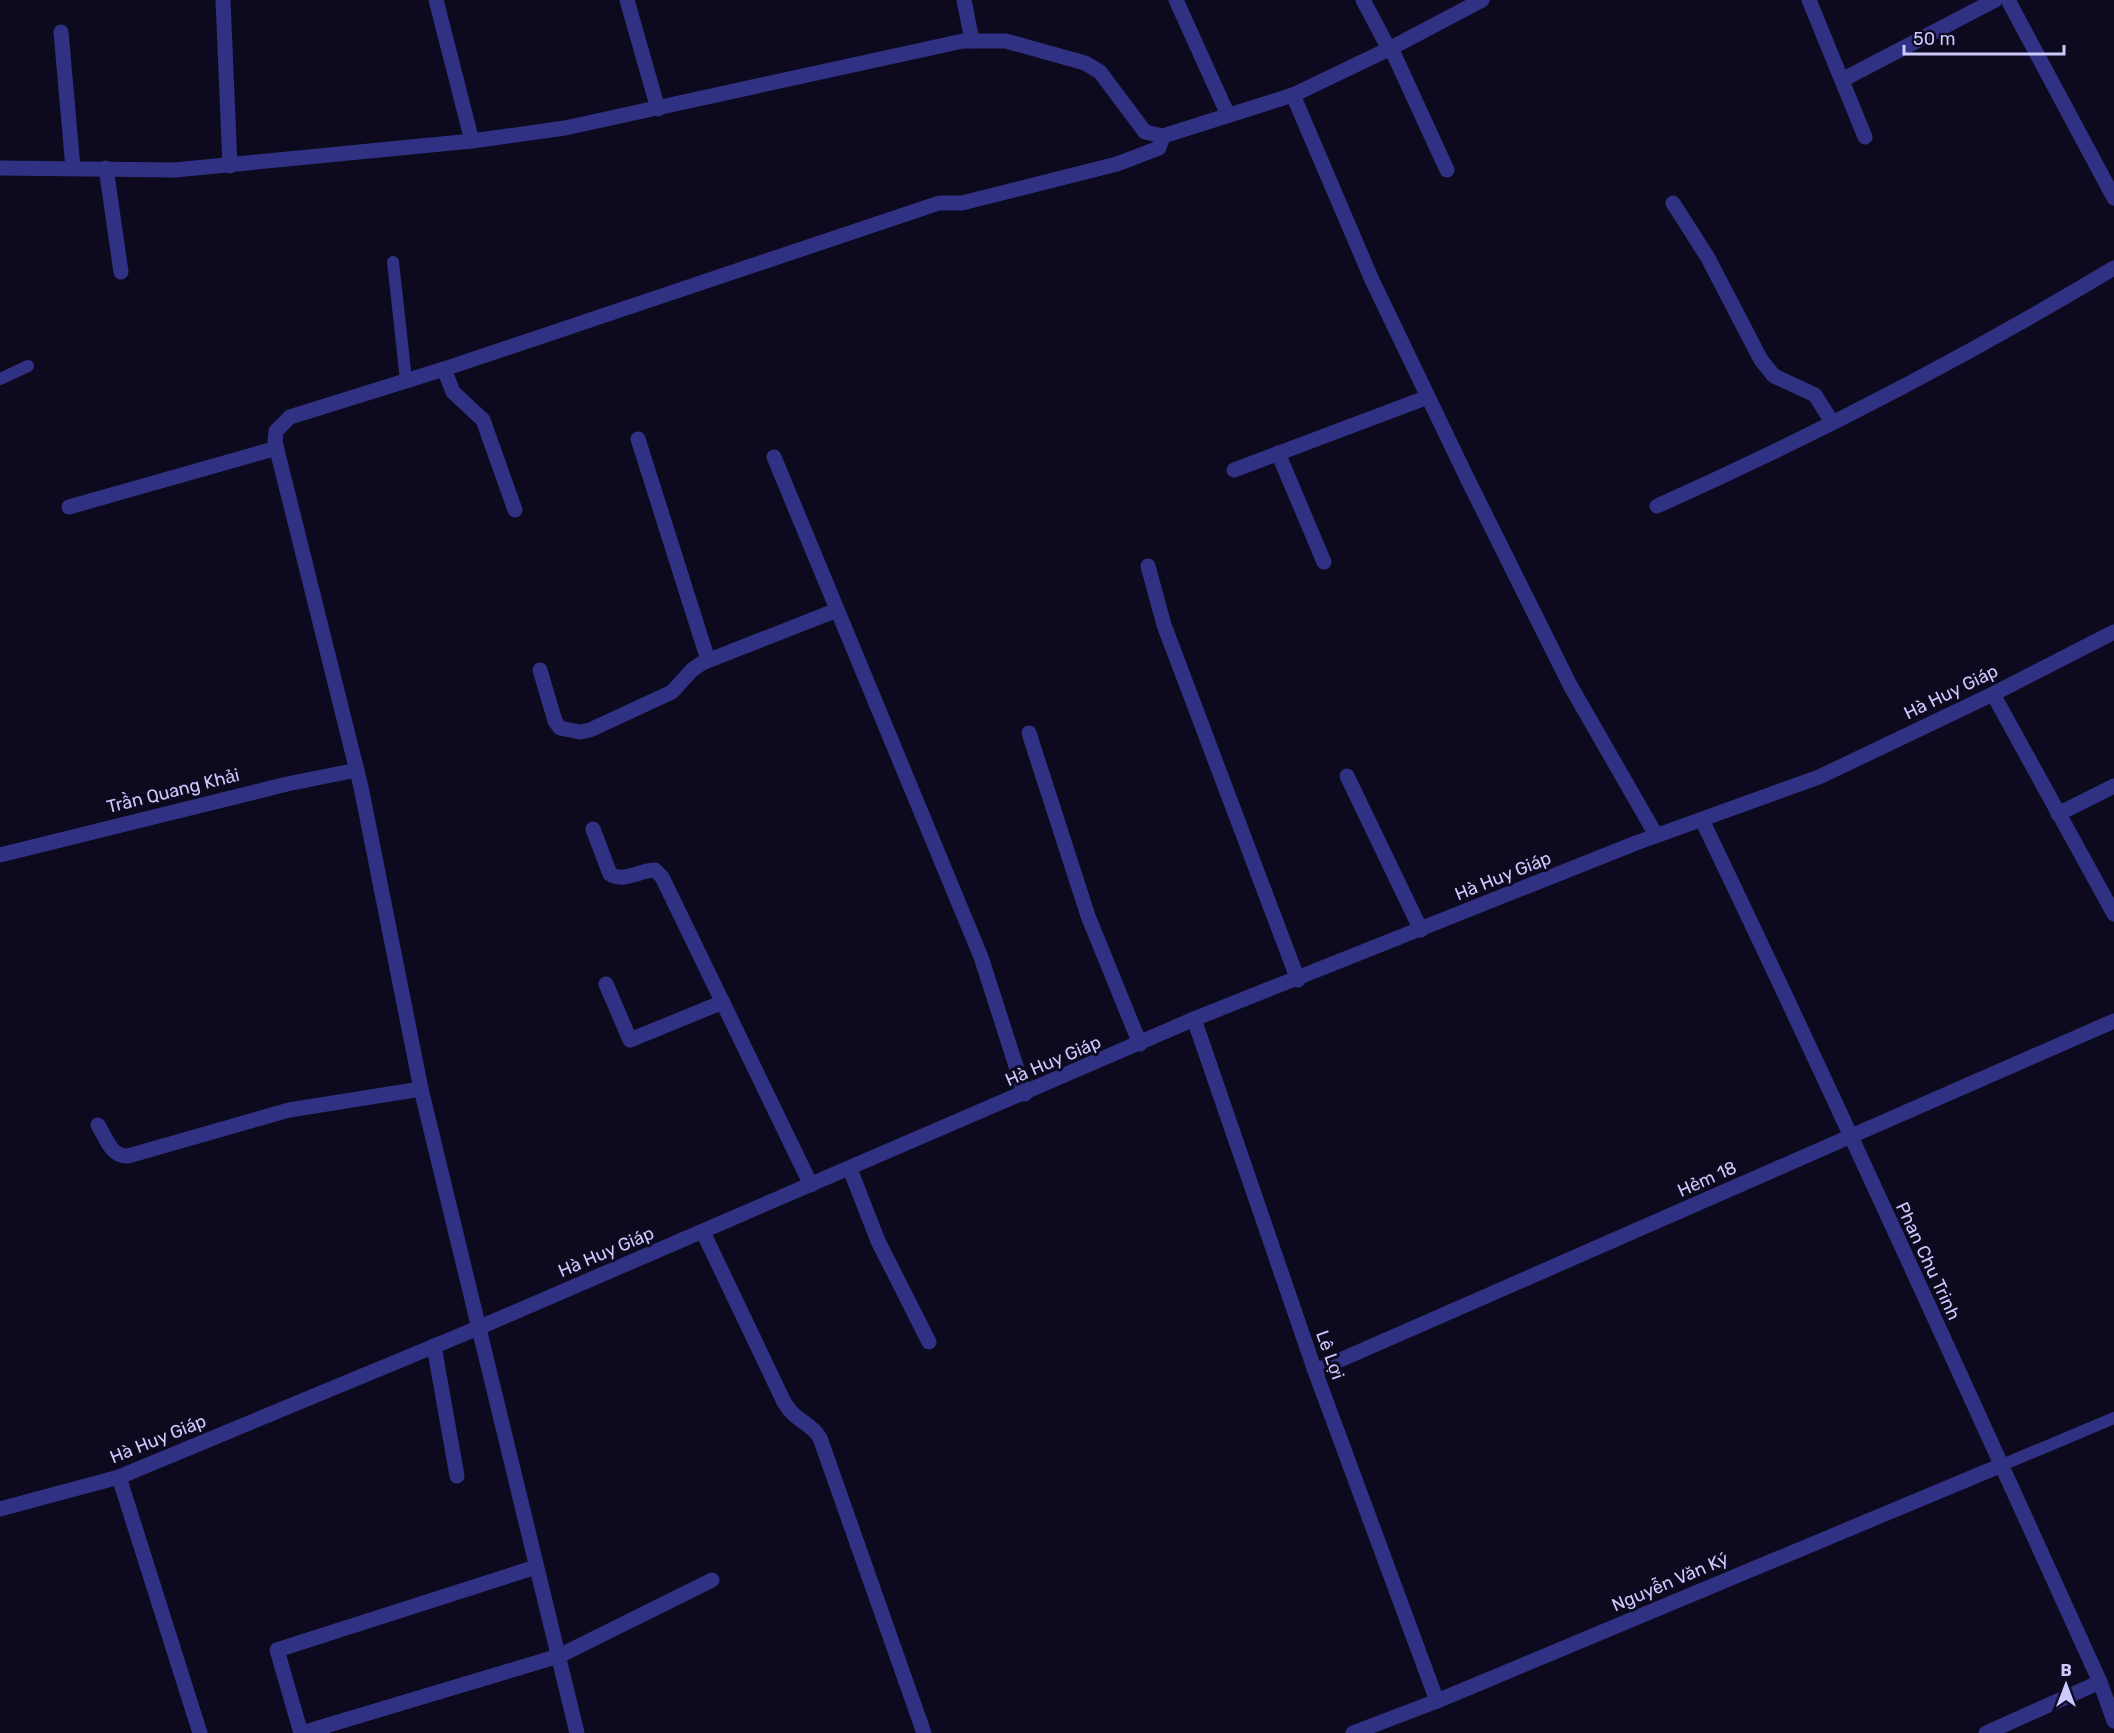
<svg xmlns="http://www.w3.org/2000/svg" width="2114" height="1733" font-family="Rubik,sans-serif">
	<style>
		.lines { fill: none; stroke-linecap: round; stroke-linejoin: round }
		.service { stroke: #313183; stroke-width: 12 }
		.minor { stroke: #313183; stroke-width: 15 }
		.labels { text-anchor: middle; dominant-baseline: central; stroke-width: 6; stroke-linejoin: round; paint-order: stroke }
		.street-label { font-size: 18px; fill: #cdc9ff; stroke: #0d0a20 }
	</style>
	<rect width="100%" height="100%" fill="#0d0a20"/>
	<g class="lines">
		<g class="service">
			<path d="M393 262 406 380"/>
			<path d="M0 379 28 366"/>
			<path d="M2002 1465 2114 1418"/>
		</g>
		<g class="minor">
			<path d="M223 0 230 166"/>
			<path d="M436 0 472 141"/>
			<path d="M627 0 658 109"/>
			<path d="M964 0 972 41"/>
			<path d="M1176 0 1228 115"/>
			<path d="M1363 0 1389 49"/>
			<path d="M1809 0 1865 137"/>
			<path d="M2008 0 2114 198"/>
			<path d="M61 32 73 168"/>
			<path d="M1391 48 1447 170"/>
			<path d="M1842 80 1995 0"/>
			<path d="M1293 95 1372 280 1467 478 1570 685 1656 835"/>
			<path d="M0 168 175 170 472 141 565 128 963 41H1006L1085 63 1100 72 1145 132 1163 136 1293 95 1389 49 1482 0"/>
			<path d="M106 168 121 272"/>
			<path d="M1673 203 1708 258 1761 360 1774 376 1815 395 1832 422"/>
			<path d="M444 369 290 417 276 431 275 442 361 787 421 1089 577 1733"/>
			<path d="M638 439 708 660"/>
			<path d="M1278 453 1324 562"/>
			<path d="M774 457 981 957 1025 1094"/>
			<path d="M1234 470 1428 397"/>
			<path d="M1657 506C1814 436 1967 356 2114 268"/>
			<path d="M69 507 277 448"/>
			<path d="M515 510 483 420 453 392 444 369 939 203H962L1117 164 1159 148 1163 136"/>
			<path d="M1148 566 1164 625 1298 980"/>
			<path d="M540 670 555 721 560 728 580 732 590 730 672 692 692 670 702 663 837 610"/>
			<path d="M1993 694 2114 914"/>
			<path d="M1029 733 1088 916 1140 1044"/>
			<path d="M1347 776 1421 930"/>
			<path d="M2058 814 2114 786"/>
			<path d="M1702 820C1839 1105 1969 1394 2100 1682L2114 1721"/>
			<path d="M593 829 610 874C624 883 640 870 655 870L662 877 811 1185"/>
			<path d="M0 855 287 784 357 770"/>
			<path d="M606 984 630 1040 723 1002"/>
			<path d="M1194 1019 1315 1371 1437 1701"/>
			<path d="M98 1125C106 1138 111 1157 128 1156L289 1110 421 1089"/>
			<path d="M850 1169 878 1241 929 1342"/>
			<path d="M703 1232 784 1402C796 1423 810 1421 820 1438L924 1733"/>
			<path d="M434 1346 457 1476"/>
			<path d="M1315 1371 2114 1021"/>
			<path d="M119 1477 200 1733"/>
			<path d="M0 1509 119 1477 478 1328 1194 1019 1636 843 1819 777 1993 694 2114 632"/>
			<path d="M301 1733 277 1650 536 1567"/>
			<path d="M302 1733 559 1656 712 1580"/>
			<path d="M1353 1733 1437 1701 2002 1465"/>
			<path d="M1986 1733 2100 1682"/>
		</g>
	</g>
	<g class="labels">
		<g class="street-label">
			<text transform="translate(1951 692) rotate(-26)">Hà Huy Giáp</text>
			<text transform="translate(173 791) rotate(-14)">Trần Quang Khải</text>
			<text transform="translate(1503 876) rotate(-22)">Hà Huy Giáp</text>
			<text transform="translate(1053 1061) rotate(-23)">Hà Huy Giáp</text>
			<text transform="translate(1707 1179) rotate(-24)">Hẻm 18</text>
			<text transform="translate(606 1252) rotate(-23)">Hà Huy Giáp</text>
			<text transform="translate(1928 1261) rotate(65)">Phan Chu Trinh</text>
			<text transform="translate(1330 1355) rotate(70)">Lê Lợi</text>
			<text transform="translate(158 1439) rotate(-22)">Hà Huy Giáp</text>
			<text transform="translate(1670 1582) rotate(-23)">Nguyễn Văn Ký</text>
		</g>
	</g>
	<g transform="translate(2066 1685)" stroke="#0d0a20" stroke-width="4.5" paint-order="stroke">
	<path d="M0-4.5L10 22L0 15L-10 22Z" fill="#cdc9ff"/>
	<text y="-9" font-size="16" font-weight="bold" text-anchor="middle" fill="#cdc9ff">B</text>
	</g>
	<path d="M1904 45v9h160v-9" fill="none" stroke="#cdc9ff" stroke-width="3"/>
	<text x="1913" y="45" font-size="18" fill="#cdc9ff" stroke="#0d0a20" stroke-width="4.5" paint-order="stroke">50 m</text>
</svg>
